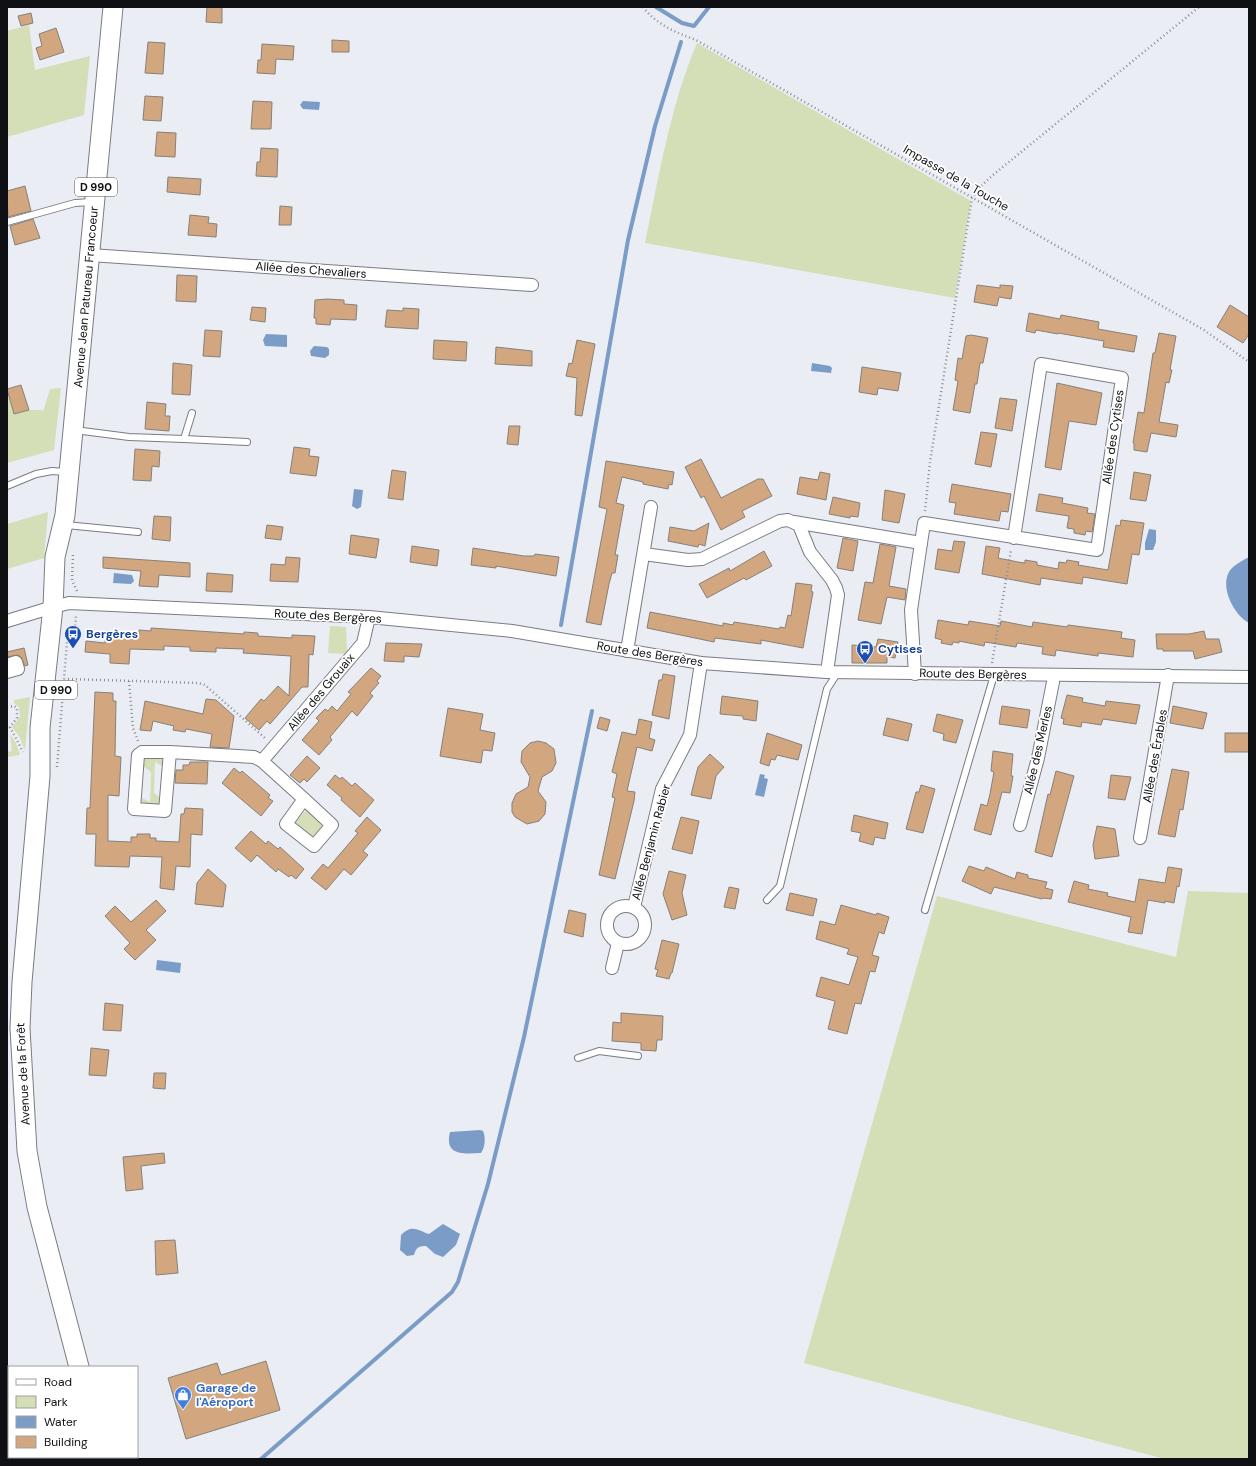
<svg xmlns="http://www.w3.org/2000/svg" width="1256" height="1466" font-family="'DM Sans',sans-serif">
	<style>
		.green { fill: #d4deb7 }
		.water { fill: #7a9cc7 }
		.lines { fill: none; stroke-linecap: round; stroke-linejoin: round }
		.stream { stroke: #7a9cc7; stroke-width: 4 }
		.building { fill: #d2a77f; stroke: #86807b }
		.lane-casing { stroke: #797c82; stroke-width: 8 }
		.street-casing { stroke: #797c82; stroke-width: 14 }
		.primary-casing { stroke: #797c82; stroke-width: 21 }
		.path { stroke: #8b8d93; stroke-width: 2.5; stroke-dasharray: 1 3; stroke-linecap: butt }
		.lane { stroke: #fff; stroke-width: 6 }
		.street { stroke: #fff; stroke-width: 12 }
		.primary { stroke: #fff; stroke-width: 19 }
		.labels { text-anchor: middle; dominant-baseline: central; stroke-width: 3.5; stroke-linejoin: round; paint-order: stroke }
		.shield { fill: #fff; stroke: #57585a; stroke-width: 1 }
		.shield-label { font-size: 11px; font-weight: bold; fill: #0f1013 }
		.street-label { font-size: 12px; fill: #0f1013; stroke: #fff }
		.transit-label { font-size: 12px; font-weight: bold; fill: #164399; stroke: #fff; text-anchor: start }
		.shop-label { font-size: 12px; font-weight: bold; fill: #366cbe; stroke: #fff; text-anchor: start }
	</style>
	<rect width="100%" height="100%" fill="#eaedf4"/>
	<g class="green">
		<path d="M29 25 35 70 90 56 84 115 7 137V31Z"/>
		<path d="M697 43 971 201 955 298 645 243C659 176 670 107 697 43Z"/>
		<path d="M61 388 54 450 7 463V390L14 414 29 410H42L43 412 50 389Z"/>
		<path d="M48 512 44 558 7 569V524Z"/>
		<path d="M330 626 346 627 347 652 345 654 328 653Z"/>
		<path d="M30 697 25 750 19 736 12 727 20 717 19 707 14 703V700Z"/>
		<path d="M10 734 16 743 20 755 7 757V752L12 751Z"/>
		<path d="M146 756H160L163 760 162 766 155 762 154 793 161 799V802L158 804H145L141 801 142 798 150 802 151 772 143 766V759Z"/>
		<path d="M307 809 323 821 324 828 313 838 295 823Z"/>
		<path d="M1188 891 1249 893V1459H1165L804 1363 937 896 1176 957Z"/>
	</g>
	<g class="water">
		<path d="M303 101 320 102 319 110 303 109 300 105Z"/>
		<path d="M266 334 287 335V347L265 346 263 340Z"/>
		<path d="M314 346 327 347 329 349V355L325 358 311 356 310 351Z"/>
		<path d="M812 363 830 366 832 368 831 373 811 371Z"/>
		<path d="M354 489 363 490 361 507 357 509 352 506Z"/>
		<path d="M1149 529 1156 530V542L1153 550H1145V543Z"/>
		<path d="M1249 557V623C1234 615 1220 588 1229 572 1233 565 1242 561 1249 557Z"/>
		<path d="M114 573 132 575 134 581 131 584 113 583Z"/>
		<path d="M760 774 765 775 764 778 768 779 764 797 755 795Z"/>
		<path d="M157 960 181 963 180 973 156 970Z"/>
		<path d="M480 1130 483 1131C486 1137 485 1148 481 1153 464 1154 444 1156 450 1132Z"/>
		<path d="M443 1224 460 1234 456 1245 443 1257 435 1254 426 1246C418 1246 416 1248 414 1255L407 1256 400 1250 401 1235C412 1224 417 1230 429 1234Z"/>
	</g>
	<g class="lines">
		<g class="stream">
			<path d="M656 7 682 23 694 26 709 7"/>
			<path d="M561 625 628 240 655 126 681 42"/>
			<path d="M261 1459 452 1292 458 1282 488 1184 524 1037 592 711"/>
		</g>
	</g>
	<g class="building">
		<path d="M207 7H222V23L206 22Z"/>
		<path d="M31 13 33 23 21 26 18 16Z"/>
		<path d="M56 28 64 52 40 60 36 48 42 46 39 34Z"/>
		<path d="M332 40 349 41V52H332Z"/>
		<path d="M148 42 165 43 163 74 145 73Z"/>
		<path d="M262 44 294 46 293 60 276 59 275 74 257 73 258 60H261Z"/>
		<path d="M145 96 163 97 161 121 143 120Z"/>
		<path d="M253 101 272 102 271 129H251Z"/>
		<path d="M157 132 176 133 175 157 155 156Z"/>
		<path d="M261 148 278 149 277 177 256 176 257 162H260Z"/>
		<path d="M168 177 201 179 200 195 167 192Z"/>
		<path d="M25 186 31 211 8 217 7 191Z"/>
		<path d="M280 206 292 207 291 225H279Z"/>
		<path d="M190 215 209 217 208 223 217 224 216 237 188 235Z"/>
		<path d="M33 219 40 238 15 245 10 226Z"/>
		<path d="M177 275 197 276 196 302 176 301Z"/>
		<path d="M977 285 1000 288V285L1013 286 1011 299 999 297 997 306 974 302Z"/>
		<path d="M327 299 344 300V304L357 305 356 320 331 319 330 325 316 324V318H314L315 300Z"/>
		<path d="M1230 305 1249 317V334L1243 343 1217 327Z"/>
		<path d="M252 307 266 308 265 322 250 320Z"/>
		<path d="M403 308 419 309 418 329 385 327 387 310 403 311Z"/>
		<path d="M1029 313 1060 319 1061 315 1099 322 1098 329 1137 336 1134 352 1103 347 1104 341 1058 333V334L1036 330 1035 333 1026 331Z"/>
		<path d="M205 330 222 331 220 357 203 356Z"/>
		<path d="M1159 333 1176 336 1170 370H1172L1169 383 1166 382 1159 422 1178 425 1176 437 1151 433 1147 452 1134 450V443H1133L1138 412 1144 413 1153 353H1155Z"/>
		<path d="M971 335 988 338 983 363H980L977 384H975L970 413 953 410 958 381 955 380 958 358 962 359 966 336Z"/>
		<path d="M434 340 467 342 466 361 433 359Z"/>
		<path d="M577 340 595 344 582 416 575 415 577 378 566 376 569 363 572 364Z"/>
		<path d="M496 347 532 351V366L495 364Z"/>
		<path d="M173 363 192 365 190 395 172 394Z"/>
		<path d="M862 367 901 373 898 391 878 388 877 395 859 392Z"/>
		<path d="M1057 383 1102 393 1096 425 1069 421 1061 470 1045 467Z"/>
		<path d="M21 385 29 410 14 414 7 389Z"/>
		<path d="M1000 398 1017 400 1012 431 995 428Z"/>
		<path d="M147 402 166 404 165 416H170L169 431 145 429Z"/>
		<path d="M509 426H520L518 445 507 444Z"/>
		<path d="M981 432 997 434 991 467 975 464Z"/>
		<path d="M294 447 310 449 309 456 319 457 316 476 290 473Z"/>
		<path d="M135 449 160 451 159 467 152 466 151 481 133 480Z"/>
		<path d="M701 459 721 498 758 479H763L772 496 742 511 745 517 721 530 704 496 701 498 685 467Z"/>
		<path d="M606 461 674 472 672 485 669 484 668 489 643 484V482L622 477 616 503 624 505 615 555H618L615 573H612L609 584 601 625 586 622 607 509 599 507Z"/>
		<path d="M392 470 406 472 403 500 388 498Z"/>
		<path d="M820 472 830 474 826 500 797 494 800 477 818 480Z"/>
		<path d="M1134 472 1151 475 1146 501 1130 499Z"/>
		<path d="M952 484 1011 494 1008 512 1001 511 999 521 954 514 956 503 949 502Z"/>
		<path d="M885 490 905 494 899 523 882 520Z"/>
		<path d="M1039 494 1063 498 1062 503 1088 508 1087 513 1095 514 1092 532 1086 531 1085 535 1074 533V529L1067 528 1069 516 1036 511Z"/>
		<path d="M833 497 860 503 858 517 850 516V518L829 514Z"/>
		<path d="M154 516 171 517 170 541 152 539Z"/>
		<path d="M1121 520 1144 523 1139 555 1132 554 1127 584 1083 577 1082 584 1041 578 1040 585 982 574 986 546 1000 548 998 558 1018 562 1025 563V560L1037 562V565L1058 569 1059 562 1066 563 1067 560 1079 562 1078 565 1108 570 1116 525 1120 526Z"/>
		<path d="M709 523 705 546 699 544 698 547 668 541 670 527 694 531Z"/>
		<path d="M267 525 283 527 281 540 265 538Z"/>
		<path d="M351 535 379 539 376 558 349 554Z"/>
		<path d="M843 538 858 541 853 571 837 568Z"/>
		<path d="M954 541 965 542 959 573 935 569 938 549 952 551Z"/>
		<path d="M880 544 896 547 889 586 906 589 905 600 887 597 881 624 858 620 865 582 873 583Z"/>
		<path d="M412 546 439 550 437 566 410 562Z"/>
		<path d="M473 548 524 556H534L535 554 559 557 556 576 496 566V568L471 565Z"/>
		<path d="M764 551 772 566 746 580 744 578 707 598 699 584 729 568 730 571Z"/>
		<path d="M103 557 190 563V577L159 575 158 587 139 586 141 571 103 568Z"/>
		<path d="M286 557 300 558 298 582 270 581 271 564 285 565Z"/>
		<path d="M207 573 233 575 232 592 206 591Z"/>
		<path d="M796 583 812 585 811 591 813 592 803 648 761 640V644L715 638 714 642 647 628 650 612 723 626V623L733 625 734 622 779 629 780 627 785 628 788 615 791 616Z"/>
		<path d="M938 620 968 625 969 621 1000 626 1001 621 1032 627 1033 622 1067 627 1068 625 1122 632 1121 638 1135 640 1133 657 1098 653V656L1056 650 1055 656 1042 654 1043 647 1017 643 1016 647 985 642 984 646 959 641V643L953 642 952 645 941 643 942 640 935 638Z"/>
		<path d="M151 628 244 634V632L258 633V636L292 638V635L315 636 313 655 309 654 308 687H302L270 724 267 721 259 730 245 718 261 699 264 701 278 686 289 696 291 656 243 653 244 649 216 648V652L190 651V647L164 646V650L130 649 129 664 110 663V654L85 652 86 641 105 643 106 631 139 634V630L151 631Z"/>
		<path d="M1204 631 1206 639H1219L1222 652 1195 659 1193 651H1163V649H1157L1156 634H1189Z"/>
		<path d="M878 639 898 642 895 658 887 657V663H852V645L876 647Z"/>
		<path d="M386 643 422 644 419 657 404 656V662L384 661Z"/>
		<path d="M24 648 28 665 25 666 21 657 18 655 7 657V652Z"/>
		<path d="M371 668 381 676 377 681 379 683 370 693 373 696 357 716 352 711 330 737 332 740 319 755 302 740 319 721 316 718 325 709 328 711 332 706 337 711 351 694 348 692Z"/>
		<path d="M663 674 675 676 669 719 652 715 659 680H662Z"/>
		<path d="M95 692 113 693V701H116L115 756 121 757 119 796 108 795V841L131 842V837H137V834H150V838H156V841L179 842 181 814H184L185 808 203 809 202 835 191 834 190 867 176 866 174 890 160 888 162 857 130 856 129 867 95 866 96 834H86L87 808H90Z"/>
		<path d="M1067 695 1083 698 1082 702 1105 706 1106 701 1140 705 1136 724 1103 719 1101 725 1082 722 1081 727 1063 724 1064 719 1061 718Z"/>
		<path d="M722 696 758 701 756 721 743 719V716L720 714Z"/>
		<path d="M206 699 216 700 234 716 229 748 210 747 212 734 186 729 185 732 173 730 174 726 153 721 151 731 140 730 145 701 203 714Z"/>
		<path d="M1002 706 1030 710 1027 728 999 724Z"/>
		<path d="M1173 706 1207 713 1203 729 1170 723Z"/>
		<path d="M448 708 483 714 480 730 495 733 492 751 483 750 481 763 440 756Z"/>
		<path d="M937 714 963 720 956 743 943 740 944 734 933 731Z"/>
		<path d="M600 717 610 720 607 731 597 728Z"/>
		<path d="M887 718 912 724 908 741 883 735Z"/>
		<path d="M639 719 652 722 649 738 655 740 652 751 637 747 627 791 635 792 634 801 615 879 599 875 615 798 612 797 617 774 612 772 622 732 636 735Z"/>
		<path d="M767 733 802 745 798 760 777 755 775 760 771 759 769 766 760 763Z"/>
		<rect x="1225" y="733" width="24" height="19"/>
		<path d="M538 741 546 743 554 749 556 763 552 771 542 777 538 791 546 802 545 814 539 821 527 824 515 817 512 812V803L516 794 528 787 530 777 521 762 522 751 530 743Z"/>
		<path d="M993 751 1013 754 1011 776H1013L1010 793 1002 792 991 835 974 830 981 804 987 806 990 794 994 772 991 771Z"/>
		<path d="M710 754 724 767 716 776 711 799 691 795 698 767Z"/>
		<path d="M307 756 320 768 307 782 304 779 300 783 290 775Z"/>
		<path d="M190 762H208L207 784 175 783 176 770H183V765H189Z"/>
		<path d="M234 768 240 773 242 771 270 795 268 798 273 801 261 816 222 783Z"/>
		<path d="M1172 769 1189 772 1183 810 1180 809 1175 837 1158 834Z"/>
		<path d="M1056 771 1074 776 1052 857 1035 852 1048 794 1050 795Z"/>
		<path d="M335 775 340 779 342 777 352 786 355 783 374 800 360 817 341 800 342 798 327 785Z"/>
		<path d="M1111 775 1131 777 1125 800 1108 798Z"/>
		<path d="M921 785 935 789 923 833 906 829 916 792H919Z"/>
		<path d="M854 815 888 823 885 839 875 837 873 845 859 841 861 833 851 831Z"/>
		<path d="M367 817 381 830 363 851 368 855 351 875 344 869 326 890 311 878 323 864 328 868 358 833 355 831Z"/>
		<path d="M681 817 699 821 692 854 672 849Z"/>
		<path d="M1097 826 1115 829 1119 856 1095 859 1093 845Z"/>
		<path d="M251 831 266 844 268 841 278 849 280 847 304 869 296 879 291 875 289 877 278 869 276 872 257 855 251 862 235 848Z"/>
		<path d="M969 866 984 871 986 867 1015 879 1017 872 1028 875V878L1047 882 1045 888 1053 890 1051 899 1043 898 1042 899 994 887 991 894 962 881Z"/>
		<path d="M1168 867 1182 869 1179 887 1177 886 1174 903 1165 901V903L1148 900 1142 934 1128 932 1131 917 1068 902 1074 881 1089 885 1088 889 1108 893 1107 896 1135 902 1139 879 1165 883Z"/>
		<path d="M208 869 226 885 223 907 195 904 197 883Z"/>
		<path d="M669 871 686 875 682 893 687 915 672 920 663 894Z"/>
		<path d="M729 887 739 889 735 909 724 907Z"/>
		<path d="M790 893 817 899 813 916 786 910Z"/>
		<path d="M156 900 166 911 146 930 156 940 135 960 124 949 130 943 105 916 115 906 131 922Z"/>
		<path d="M841 905 876 915 877 913 889 917 884 934 879 932 872 955 879 957 875 972 870 971 861 1004 855 1003 847 1034 828 1029 835 1001 816 996 821 977 849 985 858 957 847 954 849 949 816 939 820 921 835 925Z"/>
		<path d="M569 910 586 914 583 937 564 932Z"/>
		<path d="M662 940 679 944 672 973H671L669 979 656 976 658 970 655 969Z"/>
		<path d="M105 1003 123 1005 121 1031 103 1030Z"/>
		<path d="M621 1013 663 1016 662 1040H657L656 1051 641 1050V1043L612 1041 613 1022 621 1023Z"/>
		<path d="M91 1048 109 1050 106 1076 89 1075Z"/>
		<path d="M154 1073H166L165 1089 153 1088Z"/>
		<path d="M164 1153 165 1163 141 1166 143 1189 126 1191 123 1157Z"/>
		<path d="M175 1240 178 1273 156 1275 155 1241Z"/>
		<path d="M266 1361 280 1410 186 1439 168 1378 217 1363 221 1375Z"/>
	</g>
	<g class="lines">
		<defs>
			<g id="lane">
				<path d="M7 222 75 203 92 202"/>
				<path d="M75 430 129 437 184 439 192 413"/>
				<path d="M184 439 247 442"/>
				<path d="M7 486 36 474 52 471 66 472"/>
				<path d="M66 525 138 532"/>
				<path d="M767 900 780 886 827 689 838 672"/>
				<path d="M925 910 994 675"/>
				<path d="M578 1058 599 1051 638 1056"/>
			</g>
			<g id="street">
				<path d="M90 255 532 285"/>
				<path d="M794 522 921 543"/>
				<path d="M644 554 688 560 702 559 780 521 788 520 799 525 810 552 832 580 836 588 838 595 827 672"/>
				<path d="M7 621 53 607 69 603 369 617 512 631 701 663 827 672 1249 677"/>
				<path d="M627 651 651 507"/>
				<path d="M7 665 16 662 18 669 7 672"/>
				<path d="M915 674 911 610 924 523 1097 550 1122 378 1041 364 1014 538"/>
				<path d="M170 752H142L138 755 134 809 165 811 170 752 254 757 262 761 363 643 369 617"/>
				<path d="M262 761 304 799 286 824 314 846 332 825 304 799"/>
				<path d="M1020 825 1038 758 1053 682V675"/>
				<path d="M1140 838 1168 675"/>
				<circle cx="626" cy="925" r="19"/>
				<path d="M634 907 662 789 690 735 701 663"/>
				<path d="M612 968 618 943"/>
			</g>
			<g id="primary">
				<path d="M79 1367 37 1207 27 1151 20 1028 22 982 40 776V728L53 607 55 557 65 515 113 7"/>
				<path d="M104 1457 105 1459"/>
			</g>
		</defs>
		<use href="#lane" class="lane-casing"/>
		<use href="#street" class="street-casing"/>
		<use href="#primary" class="primary-casing"/>
		<g class="path">
			<path d="M643 7C657 25 675 32 696 40L1204 330 1249 362"/>
			<path d="M925 511 930 462 972 198 978 189 993 175 1199 7"/>
			<path d="M73 555 72 580 77 591"/>
			<path d="M992 663 1011 550"/>
			<path d="M68 679 198 683 205 685 265 738"/>
			<path d="M129 681 133 728 138 741"/>
			<path d="M7 707 14 706 17 708V718L10 727 23 752"/>
			<path d="M57 767 67 642 75 629 76 615"/>
		</g>
		<use href="#lane" class="lane"/>
		<use href="#street" class="street"/>
		<use href="#primary" class="primary"/>
	</g>
	<defs>
		<symbol id="bus-pin" viewBox="-11 -11 22 30"><path d="M0 17L-7.5 6A9.5 9.5 0 1 1 7.5 6Z" fill="#1a4fb4" stroke="#fff"/><path d="M-5-6H5V4H4V6H2V4H-2V6H-4V4H-5ZM-3.5-4V0h7V-4ZM-3.5 1.2v1.5H-2V1.2ZM2 1.2v1.5H3.5V1.2Z" fill="#fff"/></symbol>
		<symbol id="shop-pin" viewBox="-11 -11 22 30"><path d="M0 17L-7.5 6A9.5 9.5 0 1 1 7.5 6Z" fill="#3f7fe0" stroke="#fff"/><path d="M-5-2.5h2.3a2.7 3.5 0 0 1 5.4 0H5L5.5 6h-11ZM-1.5-2.5h3a1.5 2.3 0 0 0-3 0Z" fill="#fff"/></symbol>
	</defs>
	<g fill-rule="evenodd">
		<use href="#bus-pin" x="63" y="624" width="20" height="27"/>
		<use href="#bus-pin" x="855" y="639" width="20" height="27"/>
		<use href="#shop-pin" x="173" y="1385" width="20" height="27"/>
	</g>
	<g class="labels">
		<g class="shield">
			<rect x="75" y="178" width="42" height="18" rx="3"/>
			<rect x="35" y="681" width="42" height="18" rx="3"/>
		</g>
		<g class="shield-label">
			<text x="96" y="187">D 990</text>
			<text x="56" y="690">D 990</text>
		</g>
		<g class="street-label">
			<text transform="translate(956 178) rotate(30)">Impasse de la Touche</text>
			<text transform="translate(311 270) rotate(4)">Allée des Chevaliers</text>
			<text transform="translate(86 297) rotate(-85)">Avenue Jean Patureau Francoeur</text>
			<text transform="translate(1113 437) rotate(-82)">Allée des Cytises</text>
			<text transform="translate(328 616) rotate(3)">Route des Bergères</text>
			<text transform="translate(650 654) rotate(9)">Route des Bergères</text>
			<text transform="translate(973 674) rotate(1)">Route des Bergères</text>
			<text transform="translate(321 692) rotate(-50)">Allée des Grouaix</text>
			<text transform="translate(1038 750) rotate(-77)">Allée des Merles</text>
			<text transform="translate(1155 756) rotate(-80)">Allée des Érables</text>
			<text transform="translate(651 842) rotate(-75)">Allée Benjamin Rabier</text>
			<text transform="translate(23 1074) rotate(-93)">Avenue de la Forêt</text>
		</g>
		<g class="transit-label">
			<text x="86" y="634">Bergères</text>
			<text x="878" y="649">Cytises</text>
		</g>
		<g class="shop-label">
			<text x="196" y="1388">Garage de<tspan x="196" dy="14">l'Aéroport</tspan></text>
		</g>
	</g>
	<rect width="1256" height="1466" fill="none" stroke="#0f1013" stroke-width="16"/>
	<rect x="8" y="1366" width="130" height="92" fill="#ffffff" stroke="#9f9fa1"/>
	<rect x="16" y="1379" width="20" height="6" fill="#ffffff" stroke="#9f9fa1"/>
	<text x="44" y="1386" font-size="12" fill="#0f1013">Road</text>
	<rect x="16" y="1396" width="20" height="12" fill="#d4deb7" stroke="#9f9fa1"/>
	<text x="44" y="1406" font-size="12" fill="#0f1013">Park</text>
	<rect x="16" y="1416" width="20" height="12" fill="#7a9cc7" stroke="#9f9fa1"/>
	<text x="44" y="1426" font-size="12" fill="#0f1013">Water</text>
	<rect x="16" y="1436" width="20" height="12" fill="#d2a77f" stroke="#9f9fa1"/>
	<text x="44" y="1446" font-size="12" fill="#0f1013">Building</text>
</svg>
